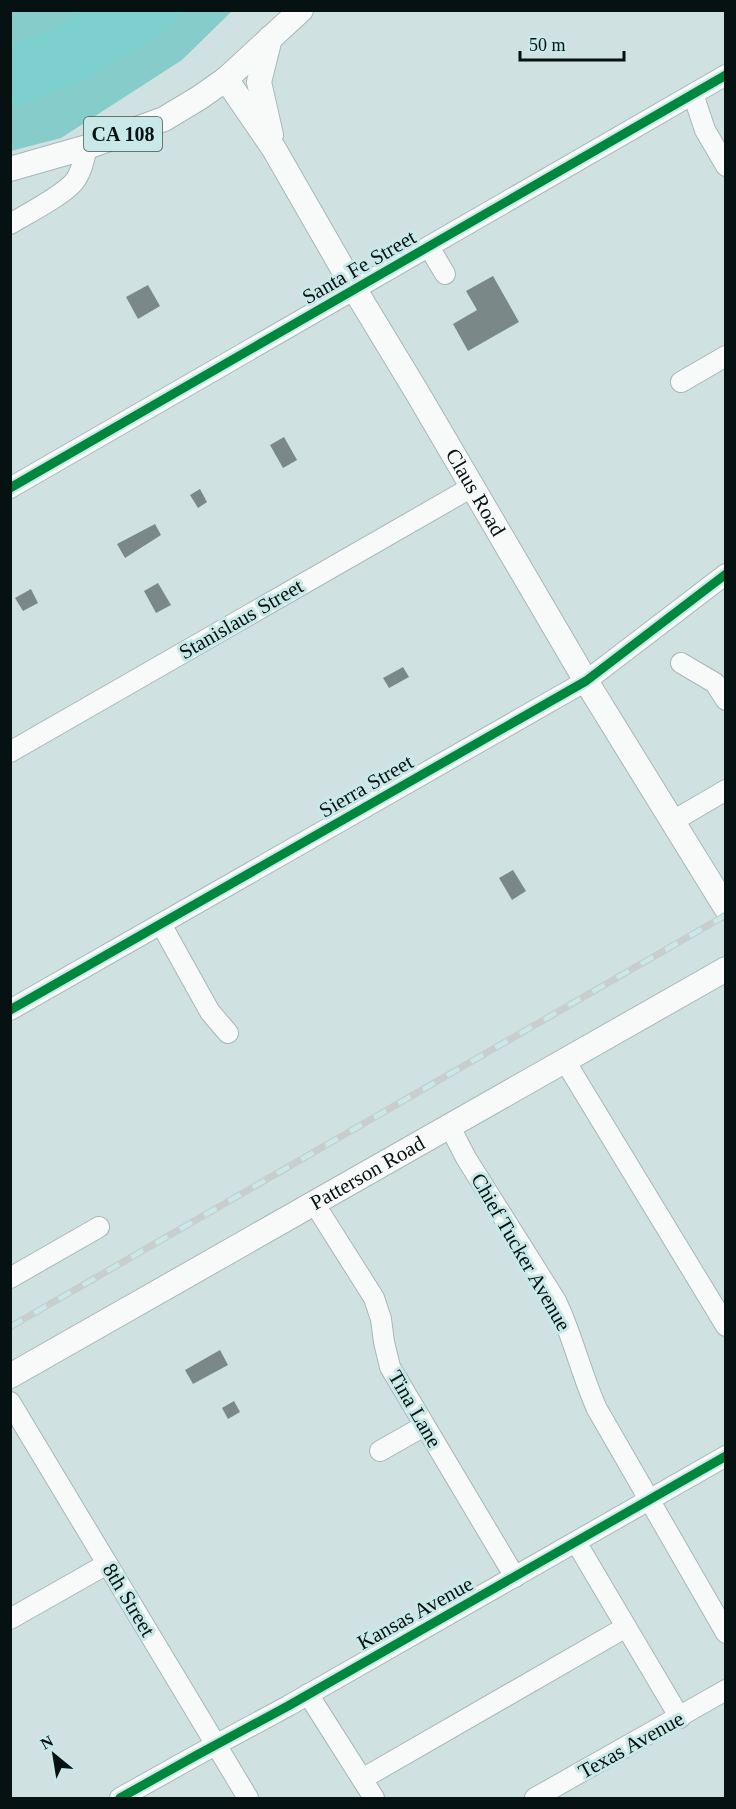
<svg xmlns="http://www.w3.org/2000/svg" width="736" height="1809" font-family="Georgia,serif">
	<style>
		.forest { fill: #86ccca }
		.water { fill: #7dd0cd }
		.building { fill: #7b8888 }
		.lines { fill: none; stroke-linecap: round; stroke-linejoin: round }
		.minor-casing { stroke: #a8b7b6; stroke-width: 22 }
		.major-casing { stroke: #a8b7b6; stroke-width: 26 }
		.minor { stroke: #f8fafa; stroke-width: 20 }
		.major { stroke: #f8fafa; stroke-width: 24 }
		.rail-casing { stroke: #c8cdcd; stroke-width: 7 }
		.rail { stroke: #c8e9e7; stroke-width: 4.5; stroke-dasharray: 14; stroke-linecap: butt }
		.cycleway-casing { stroke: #c8e9e7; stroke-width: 13 }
		.cycleway { stroke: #00873e; stroke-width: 9 }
		.labels { text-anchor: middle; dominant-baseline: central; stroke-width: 6; stroke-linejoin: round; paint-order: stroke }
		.shield { fill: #c8e9e7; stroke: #405251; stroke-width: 1.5 }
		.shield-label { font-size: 20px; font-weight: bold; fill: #061211 }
		.street-label { font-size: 21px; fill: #061211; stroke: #c8e9e7 }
	</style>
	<rect width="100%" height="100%" fill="#d0e1e1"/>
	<path class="forest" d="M10 11H232L182 60 61 138 11 151Z"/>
	<path class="water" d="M82 10 185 11 172 26 88 80 11 108V45L48 32Z"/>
	<g class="building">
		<path d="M493 276 519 322 468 351 453 324 477 310 466 291Z"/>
		<path d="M148 285 160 306 138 319 126 297Z"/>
		<path d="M284 437 297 460 283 468 270 445Z"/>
		<path d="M200 489 207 502 198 508 190 495Z"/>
		<path d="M155 524 161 535 125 558 117 544Z"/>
		<path d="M158 583 171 605 156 613 144 591Z"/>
		<path d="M31 589 38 603 23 611 15 598Z"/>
		<path d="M403 667 409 677 389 688 383 678Z"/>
		<path d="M513 870 526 891 512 900 499 878Z"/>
		<path d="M220 1350 228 1365 193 1384 185 1370Z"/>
		<path d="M234 1401 240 1412 228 1419 222 1408Z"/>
	</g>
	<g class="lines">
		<defs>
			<g id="minor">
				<path d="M693 94 705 130 726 166"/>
				<path d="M10 224C27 214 62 196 74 182 82 172 84 159 87 147"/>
				<path d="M429 247 445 274"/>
				<path d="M681 382 726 356"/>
				<path d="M10 488 726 75"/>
				<path d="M681 663 715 683 726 700"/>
				<path d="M10 752 472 487"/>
				<path d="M673 821 726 790"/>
				<path d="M161 924 210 1012 228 1033"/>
				<path d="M10 1010 586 681 726 574"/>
				<path d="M565 1061 726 1326"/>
				<path d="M449 1125 466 1158 556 1301C573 1336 581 1374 597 1409L726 1633"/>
				<path d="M314 1203 374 1298 381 1319 384 1342 390 1367 515 1577"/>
				<path d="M10 1278 99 1227"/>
				<path d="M10 1402 248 1798"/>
				<path d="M380 1451 424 1426"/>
				<path d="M576 1542 680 1718"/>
				<path d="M10 1619 107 1564"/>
				<path d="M308 1694 374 1798"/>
				<path d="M362 1779 626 1627"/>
				<path d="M120 1798 197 1755 288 1706 726 1456"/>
				<path d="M535 1798 726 1690"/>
			</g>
			<g id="major">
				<path d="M270 38 259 82 271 135"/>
				<path id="s1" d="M226 79 274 149 355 290 418 394 586 681 726 908"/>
				<path d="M10 169 87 147 164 119 199 98 226 79 301 10"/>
				<path id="s2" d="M10 1376 726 969"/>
			</g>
		</defs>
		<use href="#minor" class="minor-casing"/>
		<use href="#major" class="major-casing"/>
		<use href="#minor" class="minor"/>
		<use href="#major" class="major"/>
		<defs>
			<path id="rail" d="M10 1327 726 915"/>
		</defs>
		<use href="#rail" class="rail-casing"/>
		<use href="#rail" class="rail"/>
		<defs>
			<g id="cycleway">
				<path d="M10 488 726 75"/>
				<path d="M10 1010 586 681 726 574"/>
				<path d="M120 1798 197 1755 288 1706 726 1456"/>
			</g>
		</defs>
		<use href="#cycleway" class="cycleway-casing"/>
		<use href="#cycleway" class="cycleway"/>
	</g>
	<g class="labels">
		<rect class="shield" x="84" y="117" width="78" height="34" rx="4.5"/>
		<g class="shield-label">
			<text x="123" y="134">CA 108</text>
		</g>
		<g class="street-label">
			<text transform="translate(359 267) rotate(-30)">Santa Fe Street</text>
			<text stroke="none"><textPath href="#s1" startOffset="483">Claus Road</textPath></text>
			<text transform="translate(241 619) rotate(-30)">Stanislaus Street</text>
			<text transform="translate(366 786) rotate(-30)">Sierra Street</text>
			<text stroke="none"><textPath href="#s2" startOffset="411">Patterson Road</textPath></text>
			<text transform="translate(521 1252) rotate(60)">Chief Tucker Avenue</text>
			<text transform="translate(415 1409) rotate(60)">Tina Lane</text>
			<text transform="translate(129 1600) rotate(59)">8th Street</text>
			<text transform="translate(415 1613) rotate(-29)">Kansas Avenue</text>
			<text transform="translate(631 1745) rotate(-29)">Texas Avenue</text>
		</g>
	</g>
	<rect width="736" height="1809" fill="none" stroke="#061211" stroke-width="24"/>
	<g transform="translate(54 1755) rotate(330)" stroke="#c8e9e7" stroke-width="4.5" paint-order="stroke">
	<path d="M0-4.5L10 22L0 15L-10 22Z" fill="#061211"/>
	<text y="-9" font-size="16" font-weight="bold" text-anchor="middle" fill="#061211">N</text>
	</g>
	<path d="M520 51v9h104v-9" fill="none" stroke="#061211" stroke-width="3"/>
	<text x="529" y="51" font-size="18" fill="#061211" stroke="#c8e9e7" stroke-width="4.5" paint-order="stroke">50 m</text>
</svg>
